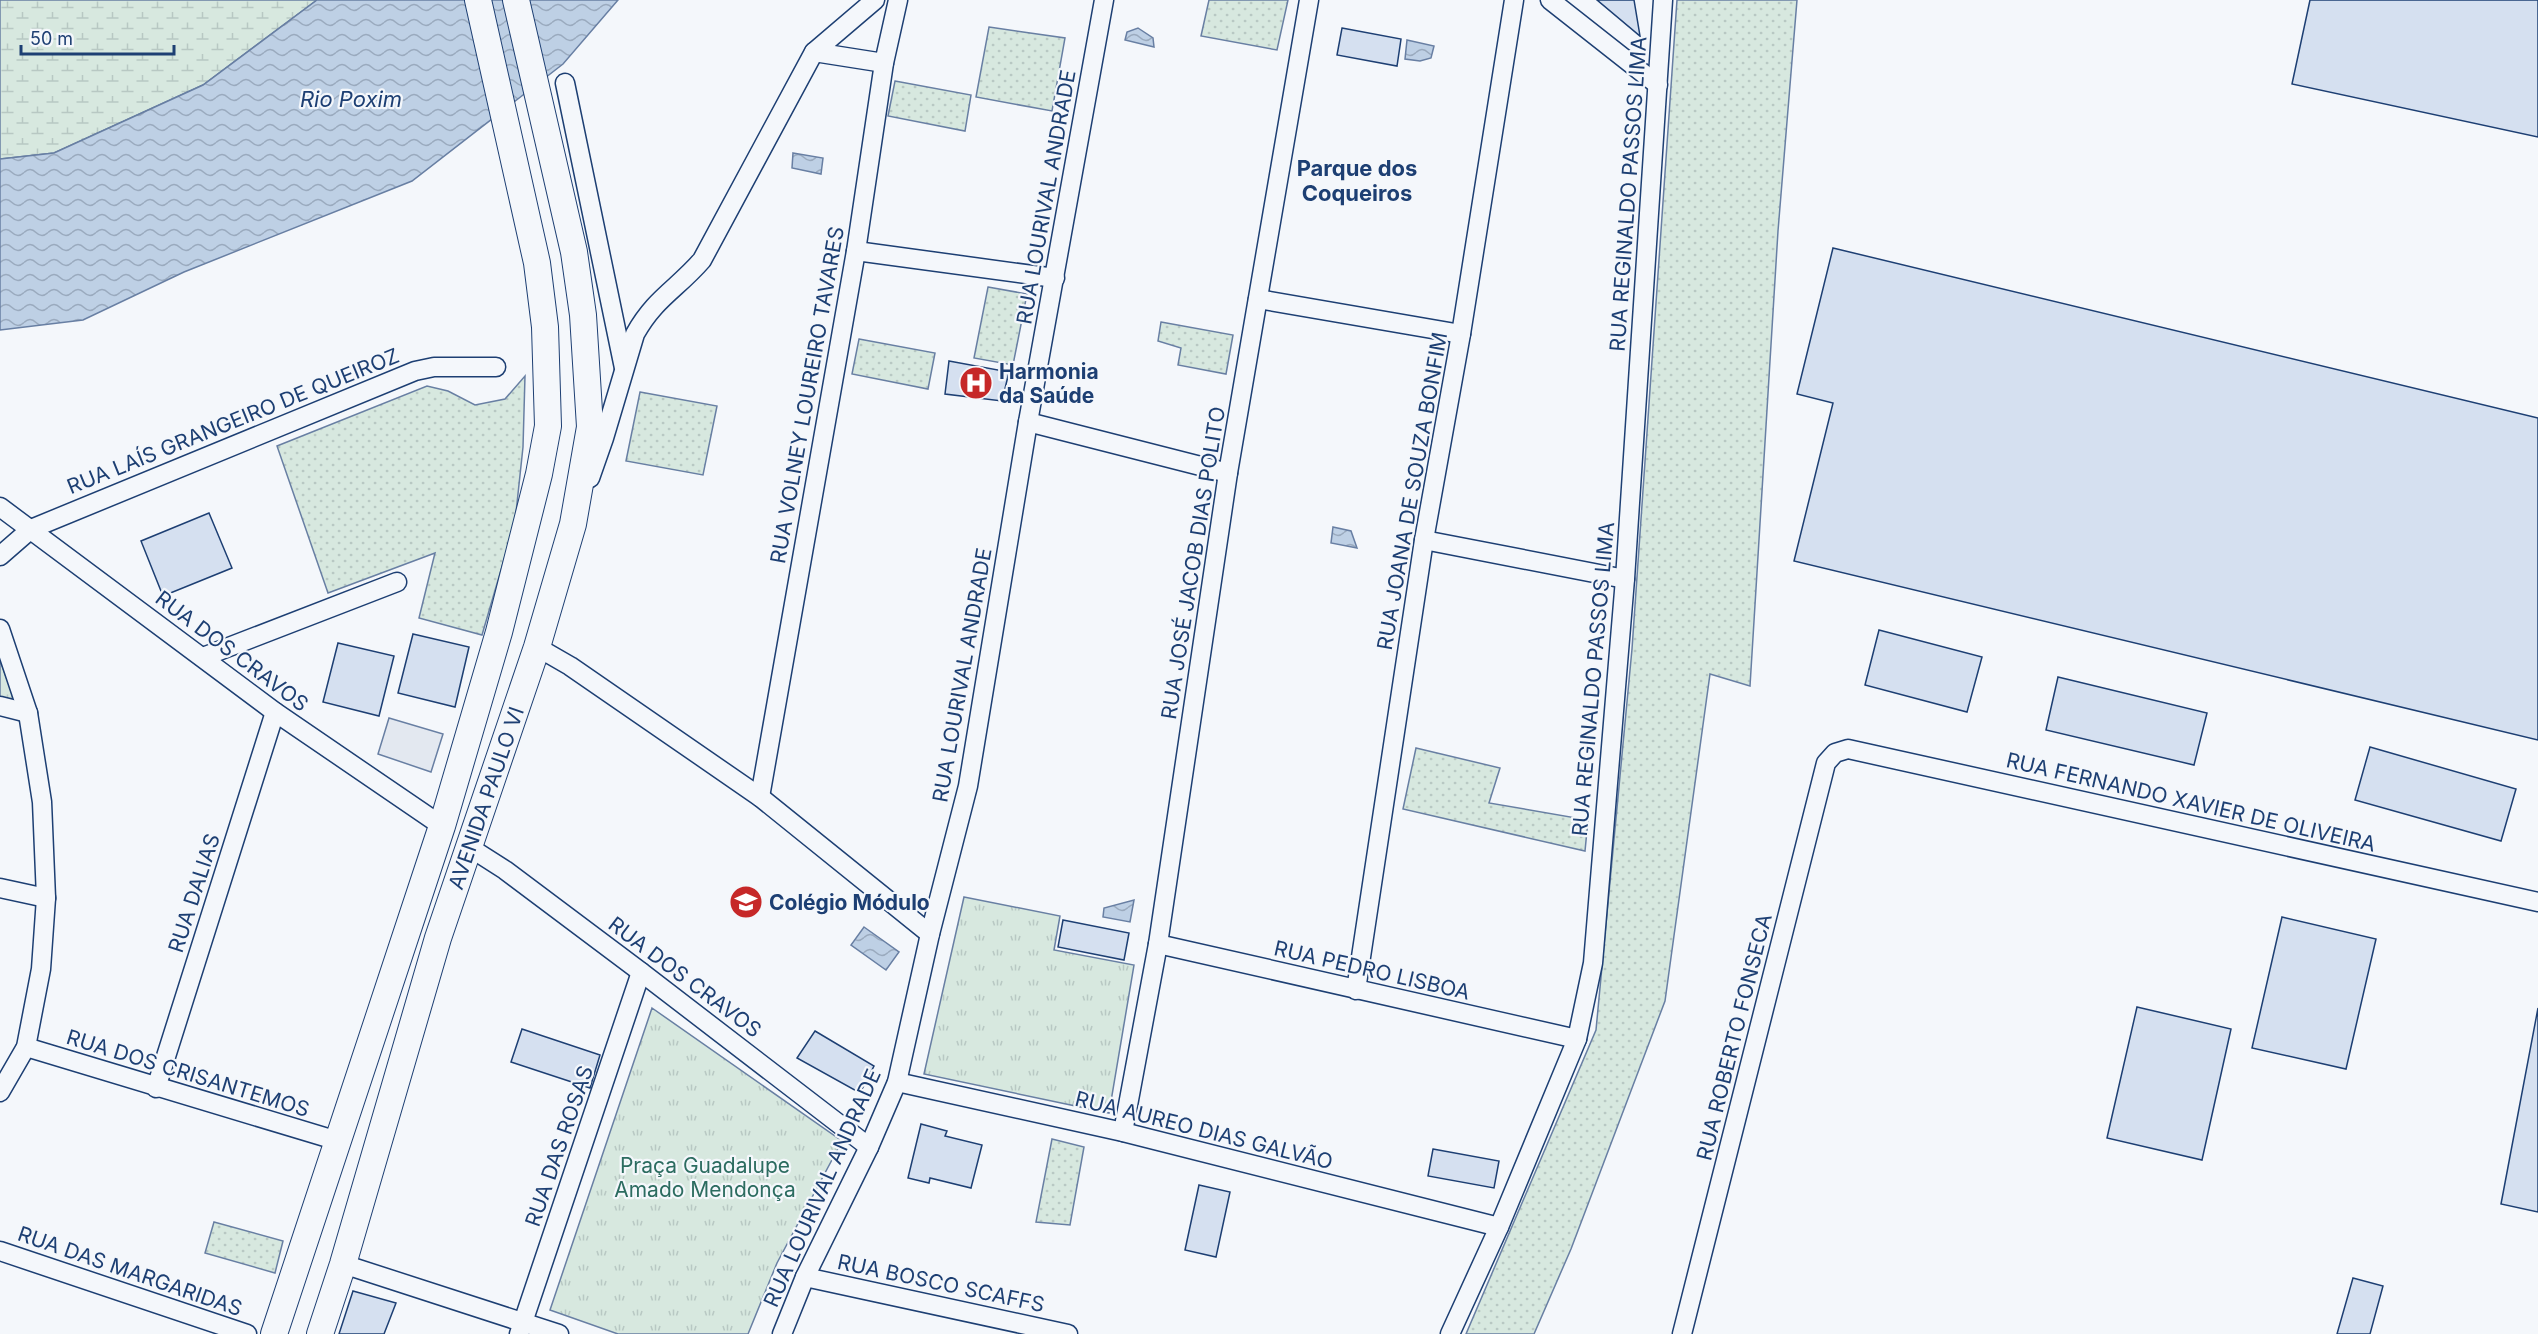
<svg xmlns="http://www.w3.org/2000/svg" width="2538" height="1334" font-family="Inter,sans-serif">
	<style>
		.grass { fill: url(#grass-dots); stroke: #687fa3; stroke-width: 1.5 }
		.wetland { fill: url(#wetland-marsh); stroke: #687fa3; stroke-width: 1.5 }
		.park { fill: url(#park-tufts); stroke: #687fa3; stroke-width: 1.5 }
		.parking { fill: #e3e8f0; stroke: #687fa3; stroke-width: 1.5 }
		.water { fill: url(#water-waves); stroke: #687fa3; stroke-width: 1.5 }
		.building { fill: #d5e0f0; stroke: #1d3f73; stroke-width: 1.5 }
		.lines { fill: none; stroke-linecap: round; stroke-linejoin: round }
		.street-casing { stroke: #1d3f73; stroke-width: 21 }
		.secondary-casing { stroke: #1d3f73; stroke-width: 28 }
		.street { stroke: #f4f7fb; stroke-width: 18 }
		.secondary { stroke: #f4f7fb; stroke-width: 26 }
		.labels { text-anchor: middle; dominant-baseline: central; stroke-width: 4.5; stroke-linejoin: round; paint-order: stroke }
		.street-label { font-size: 21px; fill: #1d3f73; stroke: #f4f7fb }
		.poi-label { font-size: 21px; font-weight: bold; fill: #1d3f73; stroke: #f4f7fb; text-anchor: start }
		.park-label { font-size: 21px; fill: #2c6c60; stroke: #f4f7fb }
		.water-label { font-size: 22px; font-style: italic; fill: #1d3f73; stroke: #f4f7fb }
		.neighbourhood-label { font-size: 22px; font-weight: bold; fill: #1d3f73; stroke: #f4f7fb }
	</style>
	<defs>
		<pattern id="grass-dots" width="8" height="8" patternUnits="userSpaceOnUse" patternTransform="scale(1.5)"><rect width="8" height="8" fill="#d7e8df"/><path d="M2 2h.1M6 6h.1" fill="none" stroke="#b8c8c3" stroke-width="1.8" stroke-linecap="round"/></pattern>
		<pattern id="wetland-marsh" width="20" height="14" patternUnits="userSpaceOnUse" patternTransform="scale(1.5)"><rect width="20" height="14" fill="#d7e8df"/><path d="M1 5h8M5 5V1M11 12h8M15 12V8" fill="none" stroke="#b8c8c3"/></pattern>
		<pattern id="park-tufts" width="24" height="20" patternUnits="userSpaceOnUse" patternTransform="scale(1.5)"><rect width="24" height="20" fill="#d7e8df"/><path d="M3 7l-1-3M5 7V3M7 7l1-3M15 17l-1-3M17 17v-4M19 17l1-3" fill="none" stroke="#b8c8c3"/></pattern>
		<pattern id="water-waves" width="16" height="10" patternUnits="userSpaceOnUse" patternTransform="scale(1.5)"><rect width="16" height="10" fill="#bed0e5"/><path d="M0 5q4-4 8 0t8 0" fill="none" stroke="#9aaabe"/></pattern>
	</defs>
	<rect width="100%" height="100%" fill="#f4f7fb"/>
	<g class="grass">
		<path d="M1209 0H1288L1277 50 1201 36Z"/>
		<path d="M1677 0H1797L1778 231 1750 686 1710 674 1665 1001 1571 1249 1534 1334H1466L1596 1030 1632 649Z"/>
		<path d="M989 27 1065 38 1052 111 976 97Z"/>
		<path d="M895 81 971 95 965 131 888 116Z"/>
		<path d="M988 287 1027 294 1013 365 974 358Z"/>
		<path d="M1161 322 1233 335 1226 374 1178 365 1181 348 1158 341Z"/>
		<path d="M859 339 935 353 928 389 852 374Z"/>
		<path d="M525 376 523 447 515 522 482 635 419 618 435 553 328 593 277 446 427 386 448 391 475 405 505 399Z"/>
		<path d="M640 392 717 406 703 475 626 461Z"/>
		<path d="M1416 748 1500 768 1489 803 1588 820 1585 851 1403 809Z"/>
		<path d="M1052 1139 1084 1147 1070 1225 1036 1222Z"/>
		<path d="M214 1222 283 1241 275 1273 205 1253Z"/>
	</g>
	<path class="wetland" d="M0 0H317L203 85 54 153 0 159Z"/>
	<g class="park">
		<path d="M0 660 16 704 0 701Z"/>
		<path d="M964 897 1060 916 1054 950 1134 965 1109 1113 924 1074Z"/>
		<path d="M652 1008 842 1141 777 1263 748 1334H618L550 1310Z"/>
	</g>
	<path class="parking" d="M389 718 443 734 431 772 378 754Z"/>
	<g class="water">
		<path d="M317 0H618L563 64 412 181 184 272 83 320 0 330V159L54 153 203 85Z"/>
		<path d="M1138 28 1153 38 1154 47 1125 40 1127 32Z"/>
		<path d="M1407 40 1434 46 1431 58 1420 61 1405 59Z"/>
		<path d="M793 153 823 158 821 174 792 168Z"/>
		<path d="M1333 527 1351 531 1357 548 1331 543Z"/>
		<path d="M1134 900 1130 922 1103 917 1104 908Z"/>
		<path d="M864 927 899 952 886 970 851 945Z"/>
	</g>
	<g class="building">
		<path d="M1597 0H1634L1640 36Z"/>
		<path d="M2310 0H2538V137L2292 84Z"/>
		<path d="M1342 28 1401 39 1397 66 1337 55Z"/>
		<path d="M1833 248 2538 418V740L1794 561 1833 403 1797 394Z"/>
		<path d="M949 361 1009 372 1002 401 945 394Z"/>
		<path d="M209 513 232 568 163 596 141 541Z"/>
		<path d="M1879 630 1982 657 1967 712 1865 685Z"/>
		<path d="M413 634 469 647 455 707 398 693Z"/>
		<path d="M338 643 394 656 379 716 323 702Z"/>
		<path d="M2058 677 2207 713 2194 765 2046 730Z"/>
		<path d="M2370 747 2516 789 2501 841 2355 800Z"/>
		<path d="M2282 917 2376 939 2346 1069 2252 1048Z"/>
		<path d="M1063 920 1129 933 1124 960 1058 947Z"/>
		<path d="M2137 1007 2231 1029 2202 1160 2107 1138Z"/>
		<path d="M2538 1008V1212L2501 1204Z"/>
		<path d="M522 1029 600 1055 590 1088 511 1062Z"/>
		<path d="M815 1031 874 1066 860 1093 797 1058Z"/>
		<path d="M921 1124 947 1131 945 1136 982 1145 971 1188 930 1178 929 1183 908 1178Z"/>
		<path d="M1433 1149 1499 1161 1494 1188 1428 1176Z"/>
		<path d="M1199 1185 1230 1192 1216 1257 1185 1250Z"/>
		<path d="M2353 1278 2383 1286 2370 1334H2337Z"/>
		<path d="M353 1291 396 1303 384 1334H339Z"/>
	</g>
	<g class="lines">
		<defs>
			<g id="street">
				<path d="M1550 0 1658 85"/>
				<path d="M814 52 884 63"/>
				<path d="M565 83 624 368"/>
				<path d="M856 251 1055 278"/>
				<path d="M1258 299 1461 334"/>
				<path d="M1028 422 1228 473"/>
				<path d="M590 478 604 438 635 334C655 298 677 289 702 260L814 52 875 0"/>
				<path d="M0 507 275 712 442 826"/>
				<path d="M1424 540 1625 579"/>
				<path d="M0 556 31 529 415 371 434 367H496"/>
				<path d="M0 629 28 713 42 802 46 898 41 969 26 1047 0 1092"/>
				<path d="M537 647 570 666 760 797 930 934"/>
				<path d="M203 657 397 582"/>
				<path d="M0 706 28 713"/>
				<path d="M760 797 856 251 884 63 898 0"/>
				<path d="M469 847 505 870 641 972 869 1147"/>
				<path d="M0 888 46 898"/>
				<path d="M1158 944 1577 1039"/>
				<path d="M1356 990 1424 540 1461 334 1514 0"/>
				<path d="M26 1047 338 1141"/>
				<path d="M897 1082 1123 1132 1499 1227"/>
				<path d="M156 1088 275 712"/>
				<path d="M1123 1132 1158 944 1228 473 1309 0"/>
				<path d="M0 1251 247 1334"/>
				<path d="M343 1264 559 1334"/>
				<path d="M805 1277 1068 1334"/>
				<path d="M519 1334 641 972"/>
				<path d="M782 1334 805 1277 869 1147 897 1082 930 934 968 786 1028 422 1104 0"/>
				<path d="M1450 1334 1499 1227 1577 1039 1593 963 1625 579 1663 0"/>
				<path d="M1682 1334 1826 763 1835 753 1848 749 2538 902"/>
			</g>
			<g id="secondary">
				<path d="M274 1334 442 826 499 632 539 474 548 426 545 327 537 263 478 0"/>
				<path d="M320 1334 343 1264 438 938 537 647 573 524 590 427 583 315 574 252 516 0"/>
			</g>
		</defs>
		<use href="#street" class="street-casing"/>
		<use href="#secondary" class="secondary-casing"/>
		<use href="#street" class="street"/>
		<use href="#secondary" class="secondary"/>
	</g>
	<defs>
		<symbol id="hospital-disc" viewBox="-11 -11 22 22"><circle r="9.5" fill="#c62828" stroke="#f4f7fb"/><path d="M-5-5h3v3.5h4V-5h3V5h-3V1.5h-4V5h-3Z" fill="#fff"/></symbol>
		<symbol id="school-disc" viewBox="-11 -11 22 22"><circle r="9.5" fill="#c62828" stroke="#f4f7fb"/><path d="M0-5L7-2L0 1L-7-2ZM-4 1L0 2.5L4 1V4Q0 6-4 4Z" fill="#fff"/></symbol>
	</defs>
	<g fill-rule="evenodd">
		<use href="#hospital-disc" x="957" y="364" width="38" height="38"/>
		<use href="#school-disc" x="727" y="883" width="38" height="38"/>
	</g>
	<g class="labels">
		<g class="street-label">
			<text transform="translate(1628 194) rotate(-86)">RUA REGINALDO PASSOS LIMA</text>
			<text transform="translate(1046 197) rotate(-80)">RUA LOURIVAL ANDRADE</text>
			<text transform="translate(807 395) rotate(-80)">RUA VOLNEY LOUREIRO TAVARES</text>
			<text transform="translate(233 421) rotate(-22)">RUA LAÍS GRANGEIRO DE QUEIROZ</text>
			<text transform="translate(1412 491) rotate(-80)">RUA JOANA DE SOUZA BONFIM</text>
			<text transform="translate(1193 563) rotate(-81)">RUA JOSÉ JACOB DIAS POLITO</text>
			<text transform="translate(232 651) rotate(37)">RUA DOS CRAVOS</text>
			<text transform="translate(962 675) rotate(-80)">RUA LOURIVAL ANDRADE</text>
			<text transform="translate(1593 679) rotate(-85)">RUA REGINALDO PASSOS LIMA</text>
			<text transform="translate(486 798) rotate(-71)">AVENIDA PAULO VI</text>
			<text transform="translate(2191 802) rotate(13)">RUA FERNANDO XAVIER DE OLIVEIRA</text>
			<text transform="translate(194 893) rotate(-72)">RUA DALIAS</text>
			<text transform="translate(1372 970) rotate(13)">RUA PEDRO LISBOA</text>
			<text transform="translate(685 977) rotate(37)">RUA DOS CRAVOS</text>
			<text transform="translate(1734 1037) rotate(-76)">RUA ROBERTO FONSECA</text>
			<text transform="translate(188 1073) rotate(17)">RUA DOS CRISANTEMOS</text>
			<text transform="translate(1204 1130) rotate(14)">RUA AUREO DIAS GALVÃO</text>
			<text transform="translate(559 1146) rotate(-71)">RUA DAS ROSAS</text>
			<text transform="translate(822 1188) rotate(-66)">RUA LOURIVAL ANDRADE</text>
			<text transform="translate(130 1271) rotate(19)">RUA DAS MARGARIDAS</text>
			<text transform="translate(941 1283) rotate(12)">RUA BOSCO SCAFFS</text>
		</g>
		<g class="poi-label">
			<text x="999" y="371">Harmonia<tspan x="999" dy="24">da Saúde</tspan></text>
			<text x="769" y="902">Colégio Módulo</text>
		</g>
		<g class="park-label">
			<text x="705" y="1165">Praça Guadalupe<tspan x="705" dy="24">Amado Mendonça</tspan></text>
		</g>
		<g class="water-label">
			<text x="351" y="99">Rio Poxim</text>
		</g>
		<g class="neighbourhood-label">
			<text x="1357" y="168">Parque dos<tspan x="1357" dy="25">Coqueiros</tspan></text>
		</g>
	</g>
	<path d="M21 45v9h153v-9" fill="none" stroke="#1d3f73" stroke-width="3"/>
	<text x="30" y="45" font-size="18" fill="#1d3f73" stroke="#f4f7fb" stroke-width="4.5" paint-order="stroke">50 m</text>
</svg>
